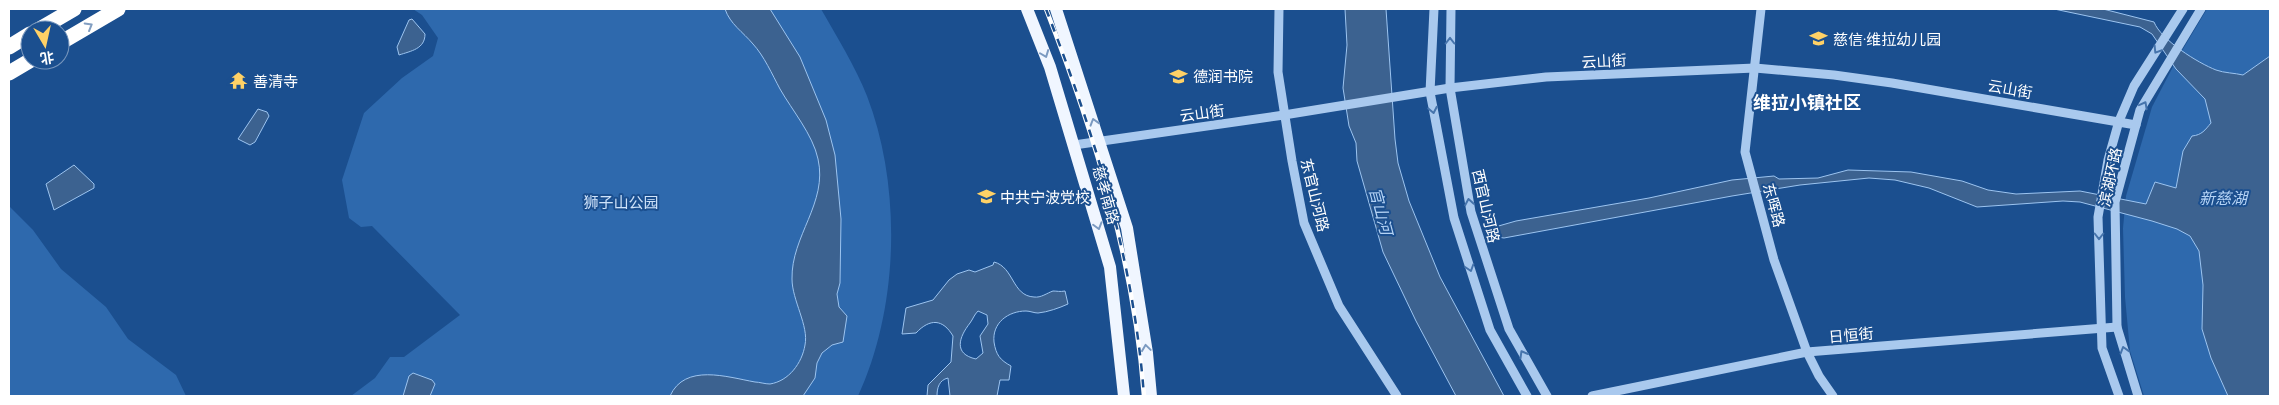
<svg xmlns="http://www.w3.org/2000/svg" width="2279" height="405" font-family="'Asap Condensed','Noto Sans SC',sans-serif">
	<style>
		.green { fill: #2e69ad }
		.water { fill: #3c6290; stroke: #9cc4f0; fill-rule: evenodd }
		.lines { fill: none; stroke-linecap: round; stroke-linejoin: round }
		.minor { stroke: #a9c9ee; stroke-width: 9 }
		.major { stroke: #f0f6ff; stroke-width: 12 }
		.highway { stroke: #fff; stroke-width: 15 }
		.rail-casing { stroke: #fff; stroke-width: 4.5 }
		.rail { stroke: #1b4f8f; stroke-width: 2.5; stroke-dasharray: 8; stroke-linecap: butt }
		.oneway { stroke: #829ec1 }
		.oneway2 { stroke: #4674ac }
		.oneway3 { stroke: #7b9ac1 }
		.labels { text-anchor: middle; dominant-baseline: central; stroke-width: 4; stroke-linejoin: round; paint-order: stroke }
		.poi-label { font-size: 15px; fill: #fff; stroke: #1b4f8f; text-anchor: start }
		.street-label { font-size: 15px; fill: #fff; stroke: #1b4f8f }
		.park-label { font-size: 15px; fill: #cfe3fa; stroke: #1b4f8f }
		.water-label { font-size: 16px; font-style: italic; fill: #b5d3f5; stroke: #1b4f8f }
		.quarter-label { font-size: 18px; font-weight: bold; fill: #fff; stroke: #1b4f8f }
	</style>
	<rect width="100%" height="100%" fill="#1b4f8f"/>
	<g class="green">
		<path d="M413 9H821C837 37 855 66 867 96 902 187 899 308 858 396H351L375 378 390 357H404L460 315 372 226 361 227 349 218 342 180 364 113 402 78 433 56 438 38 422 15Z"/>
		<path d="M2207 9H2270V396H2144L2130 351 2125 297 2123 228 2126 196 2152 107 2177 59Z"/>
		<path d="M9 206 33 230 61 269 106 307 128 339 176 375 186 396H9Z"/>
	</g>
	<g class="water">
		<path d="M725 9H770L800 57 826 120 835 155 841 219 840 283 837 294 839 307 847 316 843 342 832 345 822 353 817 363 815 378 803 396H670C685 363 727 377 755 382 759 382 765 384 770 384 789 381 802 363 805 345 809 326 792 300 792 279 791 236 828 203 818 159 813 135 792 110 780 89 772 74 764 56 753 44 743 32 730 24 725 9Z"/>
		<path d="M1345 9H1386L1395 139 1398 163 1409 201 1440 277 1504 396H1456L1416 321 1383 252 1357 161 1356 143 1349 126 1343 88 1347 45Z"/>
		<path d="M2054 9H2103L2154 22C2161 40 2198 63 2216 70 2224 73 2235 73 2243 75L2270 56V396H2228L2211 358 2202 329 2203 285 2199 251 2190 236 2177 229 2152 221 2080 202 2063 201 1977 207 1929 188 1895 180 1869 178 1800 185 1732 196 1504 238 1497 237 1495 227 1516 221 1649 198 1732 180 1774 176 1779 179 1818 178 1848 170 1911 172 1962 181 1988 190 2016 194 2080 191 2146 204 2155 182 2176 188 2183 151 2192 136C2202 135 2205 130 2211 123L2205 99 2176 69 2152 34 2140 27Z"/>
		<path d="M412 19 425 34C425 49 411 51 399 55L397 47 409 20Z"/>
		<path d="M258 109 267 112 269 116 255 142 250 145 238 139Z"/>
		<path d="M74 165 94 184V188L54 210 46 184Z"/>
		<path d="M994 262C1014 267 1012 296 1034 297 1041 298 1047 293 1053 291 1057 291 1060 292 1065 291L1068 304C1059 308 1048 312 1038 313 1034 313 1030 311 1026 311 1008 311 992 323 994 342 996 355 1000 360 1011 366L1009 380H1000L997 396H950L948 378C939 380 937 388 937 396H927L928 385 951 362 953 336C943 319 930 318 916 333L902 334 906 308 933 300 949 280 957 274 969 270 975 272 993 265ZM978 311 987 315 988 324 980 336 983 353 976 359C953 354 959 337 970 323 973 319 974 315 978 311Z"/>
		<path d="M413 373 432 380 435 384 430 396H403L409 376Z"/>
	</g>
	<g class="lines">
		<g class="minor">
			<path d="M1279 9 1278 72 1292 161 1304 223 1339 306 1397 396"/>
			<path d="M1434 9 1430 92 1454 218 1490 330 1527 396"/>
			<path d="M1451 9 1450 88 1471 212 1509 329 1547 396"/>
			<path d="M1761 9 1745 152 1774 260 1807 352 1819 376 1833 396"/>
			<path d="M1074 145 1284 115 1450 88 1546 77 1755 68 1834 75 1892 83 2136 125"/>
			<path d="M1592 396 1807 352 2117 327"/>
			<path d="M2119 396 2102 348 2098 217 2108 160 2119 121 2134 86 2183 9"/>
			<path d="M2138 396 2117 327 2115 202 2140 110 2201 9"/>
		</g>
		<g class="major">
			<path d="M1027 9 1050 67 1110 267 1124 396"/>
			<path d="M1056 9 1127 228 1147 353 1151 396"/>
		</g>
		<g class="highway">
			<path d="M38 30 74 9"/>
			<path d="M60 43 118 9"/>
			<path d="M9 47 30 34"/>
			<path d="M9 73 31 60"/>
		</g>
		<defs>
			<path id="rail" d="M1046 9C1095 135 1134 261 1144 396"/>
		</defs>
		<use href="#rail" class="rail-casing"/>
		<use href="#rail" class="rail"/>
	</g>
	<defs><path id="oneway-chevron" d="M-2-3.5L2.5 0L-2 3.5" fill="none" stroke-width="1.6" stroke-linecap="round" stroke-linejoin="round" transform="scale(1.25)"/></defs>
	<use class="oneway" href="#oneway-chevron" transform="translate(89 26) rotate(-30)"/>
	<g class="oneway2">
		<use href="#oneway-chevron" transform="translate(1450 41) rotate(-90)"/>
		<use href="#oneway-chevron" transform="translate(2157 50) rotate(122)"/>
		<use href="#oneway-chevron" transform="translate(2144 105) rotate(-62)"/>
		<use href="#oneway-chevron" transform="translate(1433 110) rotate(79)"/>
		<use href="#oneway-chevron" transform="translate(1469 202) rotate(-100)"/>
		<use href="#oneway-chevron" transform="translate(2099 236) rotate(90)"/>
		<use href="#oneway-chevron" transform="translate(1470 268) rotate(72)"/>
		<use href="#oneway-chevron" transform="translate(2124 350) rotate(-107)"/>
		<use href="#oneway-chevron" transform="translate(1523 354) rotate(-120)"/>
	</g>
	<g class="oneway3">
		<use href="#oneway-chevron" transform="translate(1045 54) rotate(69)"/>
		<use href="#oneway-chevron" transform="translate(1094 122) rotate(-107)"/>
		<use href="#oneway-chevron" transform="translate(1098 226) rotate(74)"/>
		<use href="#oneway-chevron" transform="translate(1146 348) rotate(-98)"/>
	</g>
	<defs>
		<symbol id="school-bare" viewBox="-9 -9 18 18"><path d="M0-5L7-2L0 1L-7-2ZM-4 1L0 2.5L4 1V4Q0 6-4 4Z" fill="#ffd166" stroke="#1b4f8f" stroke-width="2.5" paint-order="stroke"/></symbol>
		<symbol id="temple-bare" viewBox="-9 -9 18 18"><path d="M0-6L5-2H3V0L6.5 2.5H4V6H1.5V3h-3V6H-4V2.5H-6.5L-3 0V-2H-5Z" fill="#ffd166" stroke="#1b4f8f" stroke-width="2.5" paint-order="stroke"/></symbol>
		<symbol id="university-bare" viewBox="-9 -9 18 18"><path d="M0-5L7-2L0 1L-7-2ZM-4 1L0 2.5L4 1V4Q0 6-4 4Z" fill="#ffd166" stroke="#1b4f8f" stroke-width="2.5" paint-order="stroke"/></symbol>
	</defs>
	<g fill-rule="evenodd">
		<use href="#school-bare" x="1806" y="26" width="25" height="25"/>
		<use href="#school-bare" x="1166" y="64" width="25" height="25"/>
		<use href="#temple-bare" x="226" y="68" width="25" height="25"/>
		<use href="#university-bare" x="974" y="184" width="25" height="25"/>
	</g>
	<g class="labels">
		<g class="poi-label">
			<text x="1833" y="39">慈信·维拉幼儿园</text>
			<text x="1193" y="76">德润书院</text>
			<text x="253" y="81">善清寺</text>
			<text x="1000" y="197">中共宁波党校</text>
		</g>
		<g class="street-label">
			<text transform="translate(1604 61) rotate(-3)">云山街</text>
			<text transform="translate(2010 89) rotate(10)">云山街</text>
			<text transform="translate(1202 113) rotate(-8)">云山街</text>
			<text transform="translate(2110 177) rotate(-78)">滨湖环路</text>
			<text transform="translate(1106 195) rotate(74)">慈孝南路</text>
			<text transform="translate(1315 195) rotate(76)">东官山河路</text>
			<text transform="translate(1774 205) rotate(75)">东晖路</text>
			<text transform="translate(1486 206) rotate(77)">西官山河路</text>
			<text transform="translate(1851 335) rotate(-5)">日恒街</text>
		</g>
		<g class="park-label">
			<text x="621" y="202">狮子山公园</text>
		</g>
		<g class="water-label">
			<text x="2223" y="198">新慈湖</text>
			<text transform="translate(1381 211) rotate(75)">官山河</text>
		</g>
		<g class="quarter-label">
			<text x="1807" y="102">维拉小镇社区</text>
		</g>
	</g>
	<rect width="2279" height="405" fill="none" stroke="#ffffff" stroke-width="20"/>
	<g transform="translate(45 45) rotate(171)"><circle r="24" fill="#1b4f8f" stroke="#7695bc"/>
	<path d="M0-4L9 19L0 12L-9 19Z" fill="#ffd166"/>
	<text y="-8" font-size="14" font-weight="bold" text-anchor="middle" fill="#ffffff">北</text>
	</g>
</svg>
